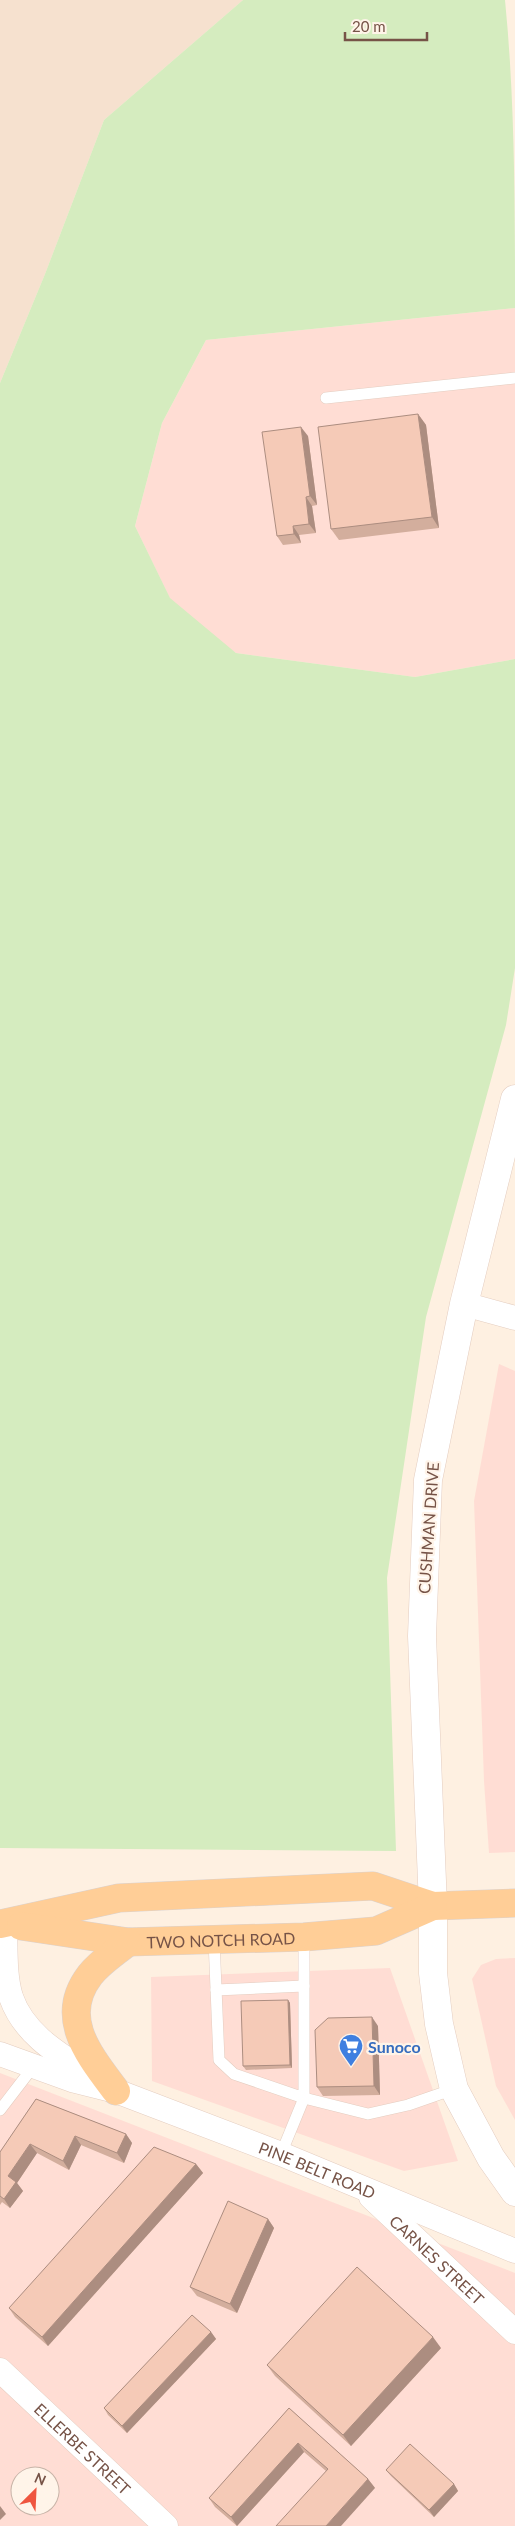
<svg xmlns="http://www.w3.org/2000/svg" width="515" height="2526" font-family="Lato,sans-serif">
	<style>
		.residential { fill: #f6e1cf }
		.commercial { fill: #ffddd4; fill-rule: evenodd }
		.green { fill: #d5ecbf }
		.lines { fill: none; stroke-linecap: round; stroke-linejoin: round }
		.service-casing { stroke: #e4cdc0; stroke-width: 12 }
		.minor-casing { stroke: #e4cdc0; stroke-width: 25 }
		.tertiary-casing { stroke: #e4cdc0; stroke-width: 29 }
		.primary-casing { stroke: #dbd2cf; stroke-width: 29 }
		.service { stroke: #fff; stroke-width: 11 }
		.minor { stroke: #fff; stroke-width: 24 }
		.tertiary { stroke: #fff; stroke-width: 28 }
		.primary { stroke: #ffce97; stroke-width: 28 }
		.wall { fill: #d3ae9d }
		.shaded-wall { fill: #ac8d80 }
		.building { fill: #f5cab7; stroke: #ac8d80 }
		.labels { text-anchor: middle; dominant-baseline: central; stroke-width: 4.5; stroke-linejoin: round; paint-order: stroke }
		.street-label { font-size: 16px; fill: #765347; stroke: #fff4e9 }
		.shop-label { font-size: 16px; font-weight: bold; fill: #366cbe; stroke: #fff4e9; text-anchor: start }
	</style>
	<rect width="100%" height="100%" fill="#fef0e1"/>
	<path class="residential" d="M0 0H243L104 120 45 274 0 383Z"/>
	<g class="commercial">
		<path d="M515 308V659L415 677 236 653 176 611 135 526 162 423 206 340Z"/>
		<path d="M499 1364 515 1371V1852L489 1853 484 1781 474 1501Z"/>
		<path d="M515 1958V2120L496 2086 472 1979 481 1965 496 1959Z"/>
		<path d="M390 1968 458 2161 404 2171 152 2081 151 1977Z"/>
		<path d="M0 2073 515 2273V2526H0ZM20 2476H50V2506H20Z"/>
	</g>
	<path class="green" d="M243 0H505C515 101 515 206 515 308L206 340 162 423 135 526 170 598 236 653 415 677 515 659V968L506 1025 426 1317 387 1578 396 1851 0 1848V383L45 274 104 120Z"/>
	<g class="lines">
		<defs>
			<g id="service">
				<path d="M326 398 515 378"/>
				<path d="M214 1940 219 2060 234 2074 304 2098V1937"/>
				<path d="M216 1990 304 1986"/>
				<path d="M0 2110 33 2067"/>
				<path d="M281 2154 304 2098 368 2114 408 2105 454 2089"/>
			</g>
			<g id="minor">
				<path d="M464 1304 515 1318"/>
				<path d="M5 1923C6 1947 4 1974 11 1997 25 2038 66 2058 100 2081"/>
				<path id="s1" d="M0 2054 72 2080 116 2091 281 2154 515 2251"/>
				<path id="s2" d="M371 2197 515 2332"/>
				<path id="s3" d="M0 2370 166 2526"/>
			</g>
			<path id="tertiary" d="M515 1099 464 1304 428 1480 422 1636 433 1906V1973L439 2024 454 2089 491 2158 515 2192"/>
			<g id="primary">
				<path d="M0 1924 119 1898 373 1886 433 1906 515 1903"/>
				<path id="s4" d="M21 1926 128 1942 304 1937 376 1931 433 1906"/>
				<path d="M116 2091C90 2056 57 2018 90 1975 100 1962 116 1952 128 1942"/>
			</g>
		</defs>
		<use href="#service" class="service-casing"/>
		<use href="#minor" class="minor-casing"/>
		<use href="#tertiary" class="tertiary-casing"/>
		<use href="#primary" class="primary-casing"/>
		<use href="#service" class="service"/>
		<use href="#minor" class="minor"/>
		<use href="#tertiary" class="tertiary"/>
		<use href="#primary" class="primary"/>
	</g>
	<g class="wall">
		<path d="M418 414 426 425 439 528 339 540 331 529Z"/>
		<path d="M308 436 317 505 312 506 316 533 299 535 301 543 283 545 277 536Z"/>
		<path d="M288 2000 290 2003 292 2068 246 2070 243 2066Z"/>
		<path d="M378 2026 380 2095 323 2096 317 2087Z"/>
		<path d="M36 2099 126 2134 132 2143 124 2163 81 2145 69 2170 37 2153 17 2183 23 2191 10 2208 2 2202 0 2205V2152Z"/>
		<path d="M196 2164 203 2173 48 2346 15 2317 9 2308Z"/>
		<path d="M268 2219 274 2228 237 2313 197 2296 190 2287Z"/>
		<path d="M211 2332 216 2339 127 2433 108 2415 104 2408Z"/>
		<path d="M441 2348 351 2446 275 2376 267 2365Z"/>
		<path d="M289 2408 368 2479 375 2488 326 2471 304 2452 237 2526 215 2507 209 2498Z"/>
		<path d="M386 2470 454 2484 458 2491 434 2517 391 2476Z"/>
	</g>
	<g class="shaded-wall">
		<path d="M418 414 426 425 439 528 432 517Z"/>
		<path d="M301 427 308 436 317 505 310 496Z"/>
		<path d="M306 497 312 506 316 533 309 524Z"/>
		<path d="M293 526 299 535 301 543 294 534Z"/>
		<path d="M288 2000 290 2003 292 2068 290 2065Z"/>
		<path d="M372 2017 378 2026 380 2095 374 2086Z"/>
		<path d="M126 2134 132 2143 124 2163 117 2153Z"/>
		<path d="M75 2136 81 2145 69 2170 63 2161Z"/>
		<path d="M30 2144 37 2153 17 2183 23 2191 10 2208 4 2199 8 2176Z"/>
		<path d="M196 2164 203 2173 48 2346 42 2337Z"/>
		<path d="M268 2219 274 2228 237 2313 230 2304Z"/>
		<path d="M211 2332 216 2339 127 2433 122 2426Z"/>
		<path d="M433 2337 441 2348 351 2446 343 2435Z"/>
		<path d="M298 2443 304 2452 237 2526 231 2517Z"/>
		<path d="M368 2479 375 2488 341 2526H326Z"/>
		<path d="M454 2484 458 2491 434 2517 429 2510Z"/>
		<path d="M0 2506 6 2514 0 2520Z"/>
	</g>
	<g class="building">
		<path d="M418 414 432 517 331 529 318 427Z"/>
		<path d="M301 427 310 496 306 497 309 524 293 526 294 534 277 536 262 432Z"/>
		<path d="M288 2000 290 2065 243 2066 241 2001Z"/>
		<path d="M372 2017 374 2086 317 2087 315 2030 328 2018Z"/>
		<path d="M36 2099 126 2134 117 2153 75 2136 63 2161 30 2144 8 2176 16 2182 4 2199 0 2196V2152Z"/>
		<path d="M154 2147 196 2164 42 2337 9 2308Z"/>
		<path d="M228 2201 268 2219 230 2304 190 2287Z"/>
		<path d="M357 2267 433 2337 343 2435 267 2365Z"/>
		<path d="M192 2315 211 2332 122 2426 104 2408Z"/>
		<path d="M289 2408 368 2479 326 2526H276L328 2469 298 2443 231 2517 209 2498Z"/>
		<path d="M410 2444 454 2484 429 2510 386 2470Z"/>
	</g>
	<defs>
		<symbol id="supermarket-pin" viewBox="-11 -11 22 30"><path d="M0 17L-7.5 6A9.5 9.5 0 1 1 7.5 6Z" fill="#3f7fe0" stroke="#fff4e9"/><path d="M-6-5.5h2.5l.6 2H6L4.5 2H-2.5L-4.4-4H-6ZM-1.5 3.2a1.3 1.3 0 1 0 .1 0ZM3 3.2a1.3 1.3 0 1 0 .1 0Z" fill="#fff"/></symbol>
	</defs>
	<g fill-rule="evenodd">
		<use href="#supermarket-pin" x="337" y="2032" width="28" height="38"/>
	</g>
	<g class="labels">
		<g class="street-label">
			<text transform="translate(428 1528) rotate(-86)">CUSHMAN DRIVE</text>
			<text stroke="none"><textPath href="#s4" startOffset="201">TWO NOTCH ROAD</textPath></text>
			<text stroke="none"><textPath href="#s1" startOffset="338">PINE BELT ROAD</textPath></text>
			<text stroke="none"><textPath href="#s2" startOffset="91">CARNES STREET</textPath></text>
			<text stroke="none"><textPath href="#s3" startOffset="114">ELLERBE STREET</textPath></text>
		</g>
		<g class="shop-label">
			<text x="368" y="2046">Sunoco</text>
		</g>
	</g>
	<g transform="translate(35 2491) rotate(24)"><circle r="24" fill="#fff4e9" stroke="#c8b4a8"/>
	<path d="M0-4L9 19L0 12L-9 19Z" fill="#ef553f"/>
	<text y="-8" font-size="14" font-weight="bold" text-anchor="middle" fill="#765347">N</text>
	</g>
	<path d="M345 32v8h82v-8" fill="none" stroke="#765347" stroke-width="2.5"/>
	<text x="352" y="32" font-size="15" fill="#765347" stroke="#fff4e9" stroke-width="4" paint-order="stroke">20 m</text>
</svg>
